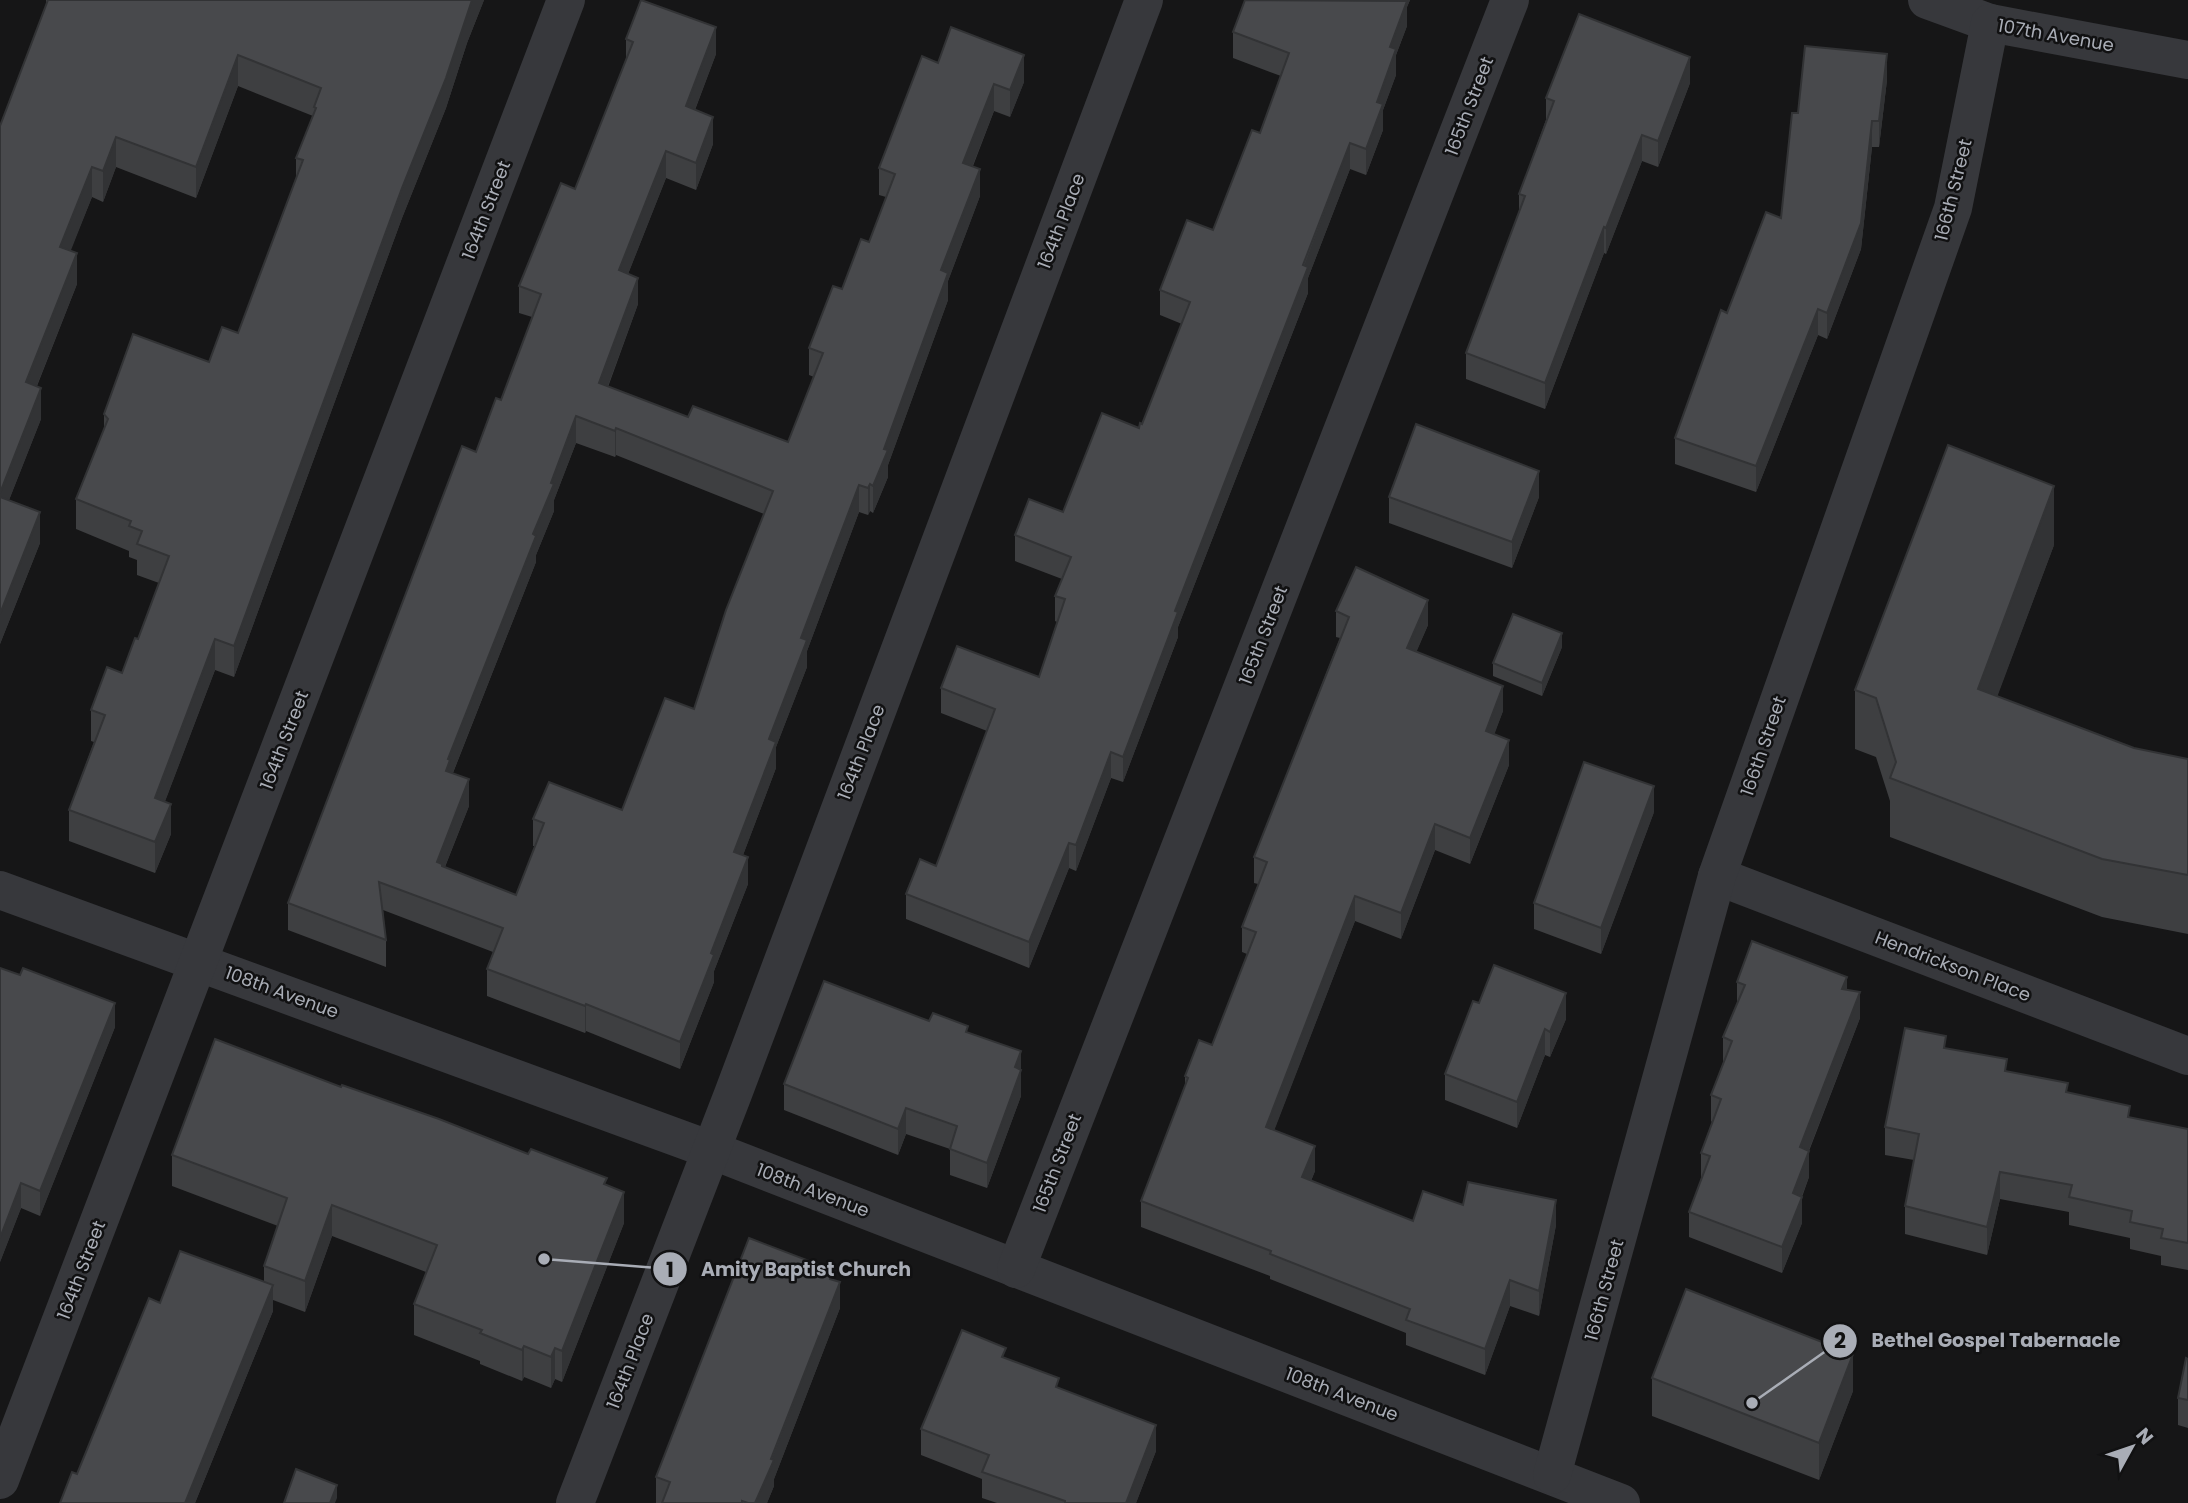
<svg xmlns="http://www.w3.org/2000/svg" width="2188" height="1503" font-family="Poppins,sans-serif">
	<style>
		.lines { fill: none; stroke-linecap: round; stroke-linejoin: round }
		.minor { stroke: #37383c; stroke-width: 38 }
		.wall { fill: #3e3f41; fill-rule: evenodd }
		.shaded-wall { fill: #323335 }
		.building { fill: #48494c; stroke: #323335; stroke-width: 2; fill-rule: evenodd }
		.labels { text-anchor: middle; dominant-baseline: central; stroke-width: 5; stroke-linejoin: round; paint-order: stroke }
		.street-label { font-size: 18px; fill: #a9adb6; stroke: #111112 }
		.leader { fill: none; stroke: #a9adb6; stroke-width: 2.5 }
		.callout-dot { fill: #a9adb6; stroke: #111112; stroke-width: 2.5 }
		.mark-label { font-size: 21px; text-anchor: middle; font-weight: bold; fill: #111 }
		.callout-label { font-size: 19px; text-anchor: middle; font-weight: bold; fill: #a9adb6; stroke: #111112; stroke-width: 5; stroke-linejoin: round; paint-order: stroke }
	</style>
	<rect width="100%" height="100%" fill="#161617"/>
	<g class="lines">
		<g class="minor">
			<path d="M1927 0 1990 23 2188 60"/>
			<path d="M1717 876 2188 1056"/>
			<path d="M0 890 711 1150 1621 1503"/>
			<path d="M1016 1269 1510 0"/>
			<path d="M1552 1475 1717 876 1953 208 1990 23"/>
			<path d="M0 1480 566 0"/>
			<path d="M575 1503 733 1094 1144 0"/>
		</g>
	</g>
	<g class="wall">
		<path d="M46 0H484L467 43 446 108 402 218 234 677 215 670 165 801 171 834 155 873 69 841V810L94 742 91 741V710L122 673 138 639 159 583 137 575V560L129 557V551L76 529V499L104 430V414L209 362 238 333 296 178V158L313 116 238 86 196 198 116 167 103 202 92 197 70 251 77 284 37 386 41 419 9 500 40 543 0 644V662V126L46 5Z"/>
		<path d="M1245 0H1410L1407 7V26L1396 55V75L1383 110V130L1366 175 1350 169 1308 278V293L1178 627V637L1123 782 1111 778 1076 871 1069 868 1029 968 906 919V894L936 866 987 731 941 713V688L1039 677 1057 622 1055 621V596L1062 579 1015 561V535L1063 512 1142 424 1182 324 1160 315V290L1213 230 1260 133 1281 76 1233 58V32Z"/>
		<path d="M626 39 716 54 695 110 713 144 696 190 666 178 628 274 638 304 608 387 688 417 788 442 814 377 809 375V348L869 242 886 197 879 195V168L938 63 1024 82 1010 117 994 111 973 166 980 196 948 281V300L888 465V477L873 513 870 511 868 515 859 512 807 651V667L776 747V768L743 855 748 884 714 971V982L680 1069 586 1031 585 1033 487 996V969L493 952 383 910 386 940V967L288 930V903L476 452 501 400 532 317 519 313V286L575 189 626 59ZM576 443 615 457 616 455 764 514 694 709 622 810 533 819V846H535L516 895 445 867 469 806 453 773 536 562V555L554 511V500Z"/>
		<path d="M1887 80 1879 147H1872L1861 249 1827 339 1818 335 1756 492 1675 464V438L1727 313 1781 218 1798 113Z"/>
		<path d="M1690 83 1658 167 1642 161 1606 254 1604 253 1545 409 1466 379V353L1519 211V194L1546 120V98Z"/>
		<path d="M1389 497H1539L1512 568 1389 523Z"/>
		<path d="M2054 545 1997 696 2134 748 2188 759V934L2102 917 1890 837V801L1876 757 1855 749V690Z"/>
		<path d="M1336 611 1428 625 1416 652 1503 711 1494 734 1509 765 1470 864 1435 850 1401 939 1355 921 1274 1130 1315 1171 1311 1181 1413 1221 1463 1205 1556 1225 1539 1316 1510 1306 1485 1375 1406 1345V1333L1270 1279V1276L1141 1227V1201L1185 1086V1076L1212 1045 1247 954 1242 952V927L1258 884 1254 883V857L1340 638 1336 637Z"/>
		<path d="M1562 647 1542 696 1493 676V663Z"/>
		<path d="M1654 812 1601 954 1534 929V903Z"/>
		<path d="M0 968 115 1027 40 1216 21 1208 0 1262Z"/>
		<path d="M1737 982 1847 990 1860 1018 1809 1151V1177L1802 1197V1223L1782 1273 1689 1237V1212L1701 1179V1153L1712 1122 1711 1121V1095L1723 1063V1037L1737 1004Z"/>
		<path d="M1479 1003 1566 1019 1550 1057 1545 1055 1517 1128 1445 1100V1074Z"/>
		<path d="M929 1021 1021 1051V1096L987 1188 950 1175V1149L906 1134 898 1155 784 1110V1084Z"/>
		<path d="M1946 1048 2007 1071 2068 1093 2130 1118 2188 1129V1270L2161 1265V1256L2130 1249V1238L2069 1225V1212L2000 1199 1987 1255 1905 1234V1206L1914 1160 1885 1155V1127Z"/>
		<path d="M341 1087 607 1185 624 1223 562 1382 555 1379 551 1388 524 1377 522 1381 480 1364V1361L414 1335V1304L426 1272 332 1236 305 1312 273 1300V1311L195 1503H60L77 1474 160 1303 264 1282V1266L278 1226 172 1186V1155Z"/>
		<path d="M833 1280 840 1308 774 1479V1486L767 1503H656V1477Z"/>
		<path d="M1006 1359 1059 1389 1156 1451 1136 1503H997L982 1498V1479L921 1455V1429Z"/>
		<path d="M2188 1359V1428L2178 1425V1398Z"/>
		<path d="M1652 1378 1853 1391 1819 1480 1652 1416Z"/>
	</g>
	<g class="shaded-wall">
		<path d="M472 0H484L467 43 446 108 402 218 234 677V646Z"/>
		<path d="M1401 0H1410L1407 7V26L1396 55V75L1383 110V130L1366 175V149Z"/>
		<path d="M716 27V54L686 133V106Z"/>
		<path d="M1887 54V80L1879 147V121Z"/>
		<path d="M238 55V86L196 198V167Z"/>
		<path d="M1024 55V82L1010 117V90Z"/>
		<path d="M1690 57V83L1658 167V141Z"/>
		<path d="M994 84V111L963 190V163Z"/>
		<path d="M713 117V144L696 190V163Z"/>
		<path d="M1872 121V147L1861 249 1827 339V313Z"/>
		<path d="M1642 135V161L1606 254V228Z"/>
		<path d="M116 137V167L103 202V171Z"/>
		<path d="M1350 143V169L1308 278V293L1178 627V637L1123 782V757L1175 611Z"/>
		<path d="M666 151V178L619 297V270Z"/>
		<path d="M92 167V197L60 278V247Z"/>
		<path d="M980 169V196L948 281V300L888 465V477L873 513V486L884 449 941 270Z"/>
		<path d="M1604 227V253L1545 409V383Z"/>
		<path d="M77 253V284L26 413V382Z"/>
		<path d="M638 278V304L599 410V383Z"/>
		<path d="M1818 309V335L1756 492V466Z"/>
		<path d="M41 388V419L0 523V493Z"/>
		<path d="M576 416V443L554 500V511L536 555V562L450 780 446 771 448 759 533 534 551 483Z"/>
		<path d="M616 428V455L615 457V431Z"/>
		<path d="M1539 471V497L1512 568V542Z"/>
		<path d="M870 484V511L868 515V488Z"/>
		<path d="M859 485V512L807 651V667L776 747V768L734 879V852L769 739 801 638Z"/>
		<path d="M2054 486V545L1978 748V689Z"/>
		<path d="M40 512V543L0 644V662V614Z"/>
		<path d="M1428 600V625L1407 674V648Z"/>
		<path d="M1562 633V647L1542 696V683Z"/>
		<path d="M215 639V670L155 828V798Z"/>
		<path d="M1503 686V711L1486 757V731Z"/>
		<path d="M1509 740V765L1470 864V838Z"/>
		<path d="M1111 752V778L1076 871V845Z"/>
		<path d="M469 779V806L442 874 437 862Z"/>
		<path d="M1654 786V812L1601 954V928Z"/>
		<path d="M171 804V834L155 873V842Z"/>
		<path d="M1435 824V850L1401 939V913Z"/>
		<path d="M1069 843V868L1029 968V942Z"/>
		<path d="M748 857V884L714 971V982L680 1069V1042L711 953Z"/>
		<path d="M1355 896V921L1266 1152V1127Z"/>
		<path d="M1847 977V1002L1842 989Z"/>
		<path d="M1860 992V1018L1800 1173V1147Z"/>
		<path d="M1566 993V1019L1550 1057V1032Z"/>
		<path d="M115 1003V1027L40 1216V1191Z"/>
		<path d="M586 1004V1031L585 1033V1006Z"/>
		<path d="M1545 1029V1055L1517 1128V1102Z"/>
		<path d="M1021 1051V1096L987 1188V1163L1015 1067Z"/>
		<path d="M906 1108V1134L898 1155V1129Z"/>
		<path d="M1315 1146V1171L1302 1202V1177Z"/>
		<path d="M1809 1151V1177L1793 1219V1193Z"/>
		<path d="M2000 1172V1199L1987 1255V1227Z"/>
		<path d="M21 1183V1208L0 1262V1238Z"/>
		<path d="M624 1192V1223L562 1382V1351Z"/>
		<path d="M1802 1197V1223L1782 1273V1247Z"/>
		<path d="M1556 1200V1225L1539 1316V1291Z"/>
		<path d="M332 1205V1236L305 1312V1281Z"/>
		<path d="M1510 1280V1306L1485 1375V1349Z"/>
		<path d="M840 1282V1308L774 1479V1486L767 1503H755Z"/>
		<path d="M273 1285V1311L195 1503H185Z"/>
		<path d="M524 1346V1377L522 1381V1350Z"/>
		<path d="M555 1348V1379L551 1388V1357Z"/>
		<path d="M1853 1354V1391L1819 1480V1443Z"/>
		<path d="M1156 1425V1451L1136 1503H1126Z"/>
		<path d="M337 1485V1498L335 1503H330Z"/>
	</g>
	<g class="building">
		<path d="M48 0H472L446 78 402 188 234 646 215 639 155 798 171 804 155 842 69 810 105 715 91 710 107 667 122 673 135 638 138 639 169 556 137 544 142 531 129 526 131 521 76 499 108 419 104 414 133 334 209 362 222 327 238 333 303 160 296 158 316 108 314 107 321 88 238 55 196 167 116 137 103 171 92 167 60 247 77 253 26 382 41 388 0 493V126Z"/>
		<path d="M641 0 716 27 686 106 713 117 696 163 666 151 619 270 638 278 599 383 688 417 693 406 788 442 823 353 809 348 833 286 842 289 861 239 869 242 895 174 879 168 922 56 938 63 951 27 1024 55 1010 90 994 84 963 163 980 169 941 270 948 273 884 449 888 450 873 486 870 484 868 488 859 485 801 638 807 640 769 739 776 742 734 852 748 857 711 953 714 955 680 1042 586 1004 585 1006 487 969 503 928 379 882 386 940 288 903 462 446 476 452 496 398 501 400 541 294 519 286 561 183 575 189 633 42 626 39ZM576 416 615 431 616 428 773 491 726 610 694 709 665 698 622 810 549 782 533 819 544 823 516 895 442 866V864L437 862 469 779 446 771 450 760 448 759 536 536 533 534 554 484 551 483Z"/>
		<path d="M1245 0 1407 1 1390 47 1396 49 1377 102 1383 104 1366 149 1350 143 1303 265 1308 267 1175 611 1178 612 1123 757 1111 752 1076 845 1069 843 1029 942 906 894 920 859 936 866 995 709 941 688 957 646 1039 677 1065 599 1055 596 1071 557 1015 535 1029 499 1063 512 1102 413 1139 428 1140 423 1142 424 1190 302 1160 290 1187 220 1213 230 1252 130 1260 133 1289 53 1233 32Z"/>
		<path d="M1579 14 1690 57 1658 141 1642 135 1606 228 1604 227 1545 383 1466 353 1525 196 1519 194 1554 101 1546 98Z"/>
		<path d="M1805 46 1887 54 1879 121H1872L1861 223 1827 313 1818 309 1756 466 1675 438 1721 310 1727 313 1766 212 1781 218 1792 113H1798Z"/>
		<path d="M1416 424 1539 471 1512 542 1389 497Z"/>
		<path d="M1948 445 2054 486 1978 689 2134 748 2188 759V875L2102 859 1890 778 1896 762 1876 698 1855 690Z"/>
		<path d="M0 497 40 512 0 614Z"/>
		<path d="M1356 567 1428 600 1407 648 1503 686 1486 731 1509 740 1470 838 1435 824 1401 913 1355 896 1266 1127 1315 1146 1302 1177 1413 1221 1423 1191 1463 1205 1468 1182 1556 1200 1539 1291 1510 1280 1485 1349 1406 1320 1410 1309 1270 1254 1271 1251 1141 1201 1188 1078 1185 1076 1199 1040 1212 1045 1256 932 1242 927 1267 862 1254 857 1349 617 1336 611Z"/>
		<path d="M1513 614 1562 633 1542 683 1493 663Z"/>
		<path d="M1584 762 1654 786 1601 928 1534 903Z"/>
		<path d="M1752 941 1847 977 1842 989 1860 992 1800 1147 1809 1151 1793 1193 1802 1197 1782 1247 1689 1212 1710 1156 1701 1153 1721 1099 1711 1095 1732 1041 1723 1037 1745 985 1737 982Z"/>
		<path d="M1494 965 1566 993 1550 1032 1545 1029 1517 1102 1445 1074 1473 1001 1479 1003Z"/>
		<path d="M0 968 20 975 23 968 115 1003 40 1191 21 1183 0 1238Z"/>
		<path d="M824 981 929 1021 933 1013 968 1026 966 1032 1021 1051 1015 1067 1021 1070 987 1163 950 1149 957 1126 906 1108 898 1129 784 1084Z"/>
		<path d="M1905 1028 1946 1036 1944 1048 2007 1059 2005 1071 2068 1083 2066 1092 2130 1106 2128 1117 2188 1129V1243L2161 1238 2163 1229 2130 1222 2132 1211 2069 1197 2072 1185 2000 1172 1987 1227 1905 1206 1919 1134 1885 1127Z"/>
		<path d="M215 1039 341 1087 342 1085 439 1119 528 1154 531 1149 607 1178 604 1184 624 1192 562 1351 555 1348 551 1357 524 1346 522 1350 480 1333 482 1330 414 1304 437 1245 332 1205 305 1281 264 1266 287 1198 172 1155Z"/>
		<path d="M749 1238 833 1270 830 1279 840 1282 771 1459 774 1460 755 1503H748L742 1501V1503H662L670 1482 656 1477Z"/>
		<path d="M180 1251 273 1285 185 1503H60L72 1472 77 1474 149 1298 160 1303Z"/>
		<path d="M1686 1289 1853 1354 1819 1443 1652 1378Z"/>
		<path d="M962 1330 1006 1348 1002 1357 1059 1378 1056 1387 1156 1425 1126 1503H1065V1501L982 1472 989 1455 921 1429Z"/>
		<path d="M2186 1358 2188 1359V1400L2178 1398Z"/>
		<path d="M296 1469 337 1485 330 1503H284Z"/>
	</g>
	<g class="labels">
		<g class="street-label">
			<text transform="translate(2056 35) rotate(10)">107th Avenue</text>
			<text transform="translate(1469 106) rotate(-69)">165th Street</text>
			<text transform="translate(1953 190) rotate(-76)">166th Street</text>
			<text transform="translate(486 210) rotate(-69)">164th Street</text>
			<text transform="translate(1061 221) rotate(-69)">164th Place</text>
			<text transform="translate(1263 635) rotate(-69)">165th Street</text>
			<text transform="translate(284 740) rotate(-69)">164th Street</text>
			<text transform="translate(1763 746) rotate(-71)">166th Street</text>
			<text transform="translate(861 752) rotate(-69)">164th Place</text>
			<text transform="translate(1953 966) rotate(21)">Hendrickson Place</text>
			<text transform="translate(282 992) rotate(20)">108th Avenue</text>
			<text transform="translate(1057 1163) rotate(-69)">165th Street</text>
			<text transform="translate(813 1190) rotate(21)">108th Avenue</text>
			<text transform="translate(81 1270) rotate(-69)">164th Street</text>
			<text transform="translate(1604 1290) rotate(-75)">166th Street</text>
			<text transform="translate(630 1361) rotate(-69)">164th Place</text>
			<text transform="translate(1342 1394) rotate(21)">108th Avenue</text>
		</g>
	</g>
	<path class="leader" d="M544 1259L670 1269M1752 1403L1840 1341"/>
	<g class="callout-dot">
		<circle cx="544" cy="1259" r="7"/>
		<circle cx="1752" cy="1403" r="7"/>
		<circle cx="670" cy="1269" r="18"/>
		<circle cx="1840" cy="1341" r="18"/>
	</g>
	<g class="mark-label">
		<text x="670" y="1277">1</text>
		<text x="1840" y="1348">2</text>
	</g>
	<g class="callout-label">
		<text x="806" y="1276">Amity Baptist Church</text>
		<text x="1996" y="1347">Bethel Gospel Tabernacle</text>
	</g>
	<g transform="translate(2132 1447) rotate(50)" stroke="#111112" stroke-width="5" paint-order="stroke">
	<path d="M0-5L12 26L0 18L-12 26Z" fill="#a9adb6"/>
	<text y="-10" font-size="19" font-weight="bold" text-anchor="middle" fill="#a9adb6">N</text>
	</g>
</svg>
